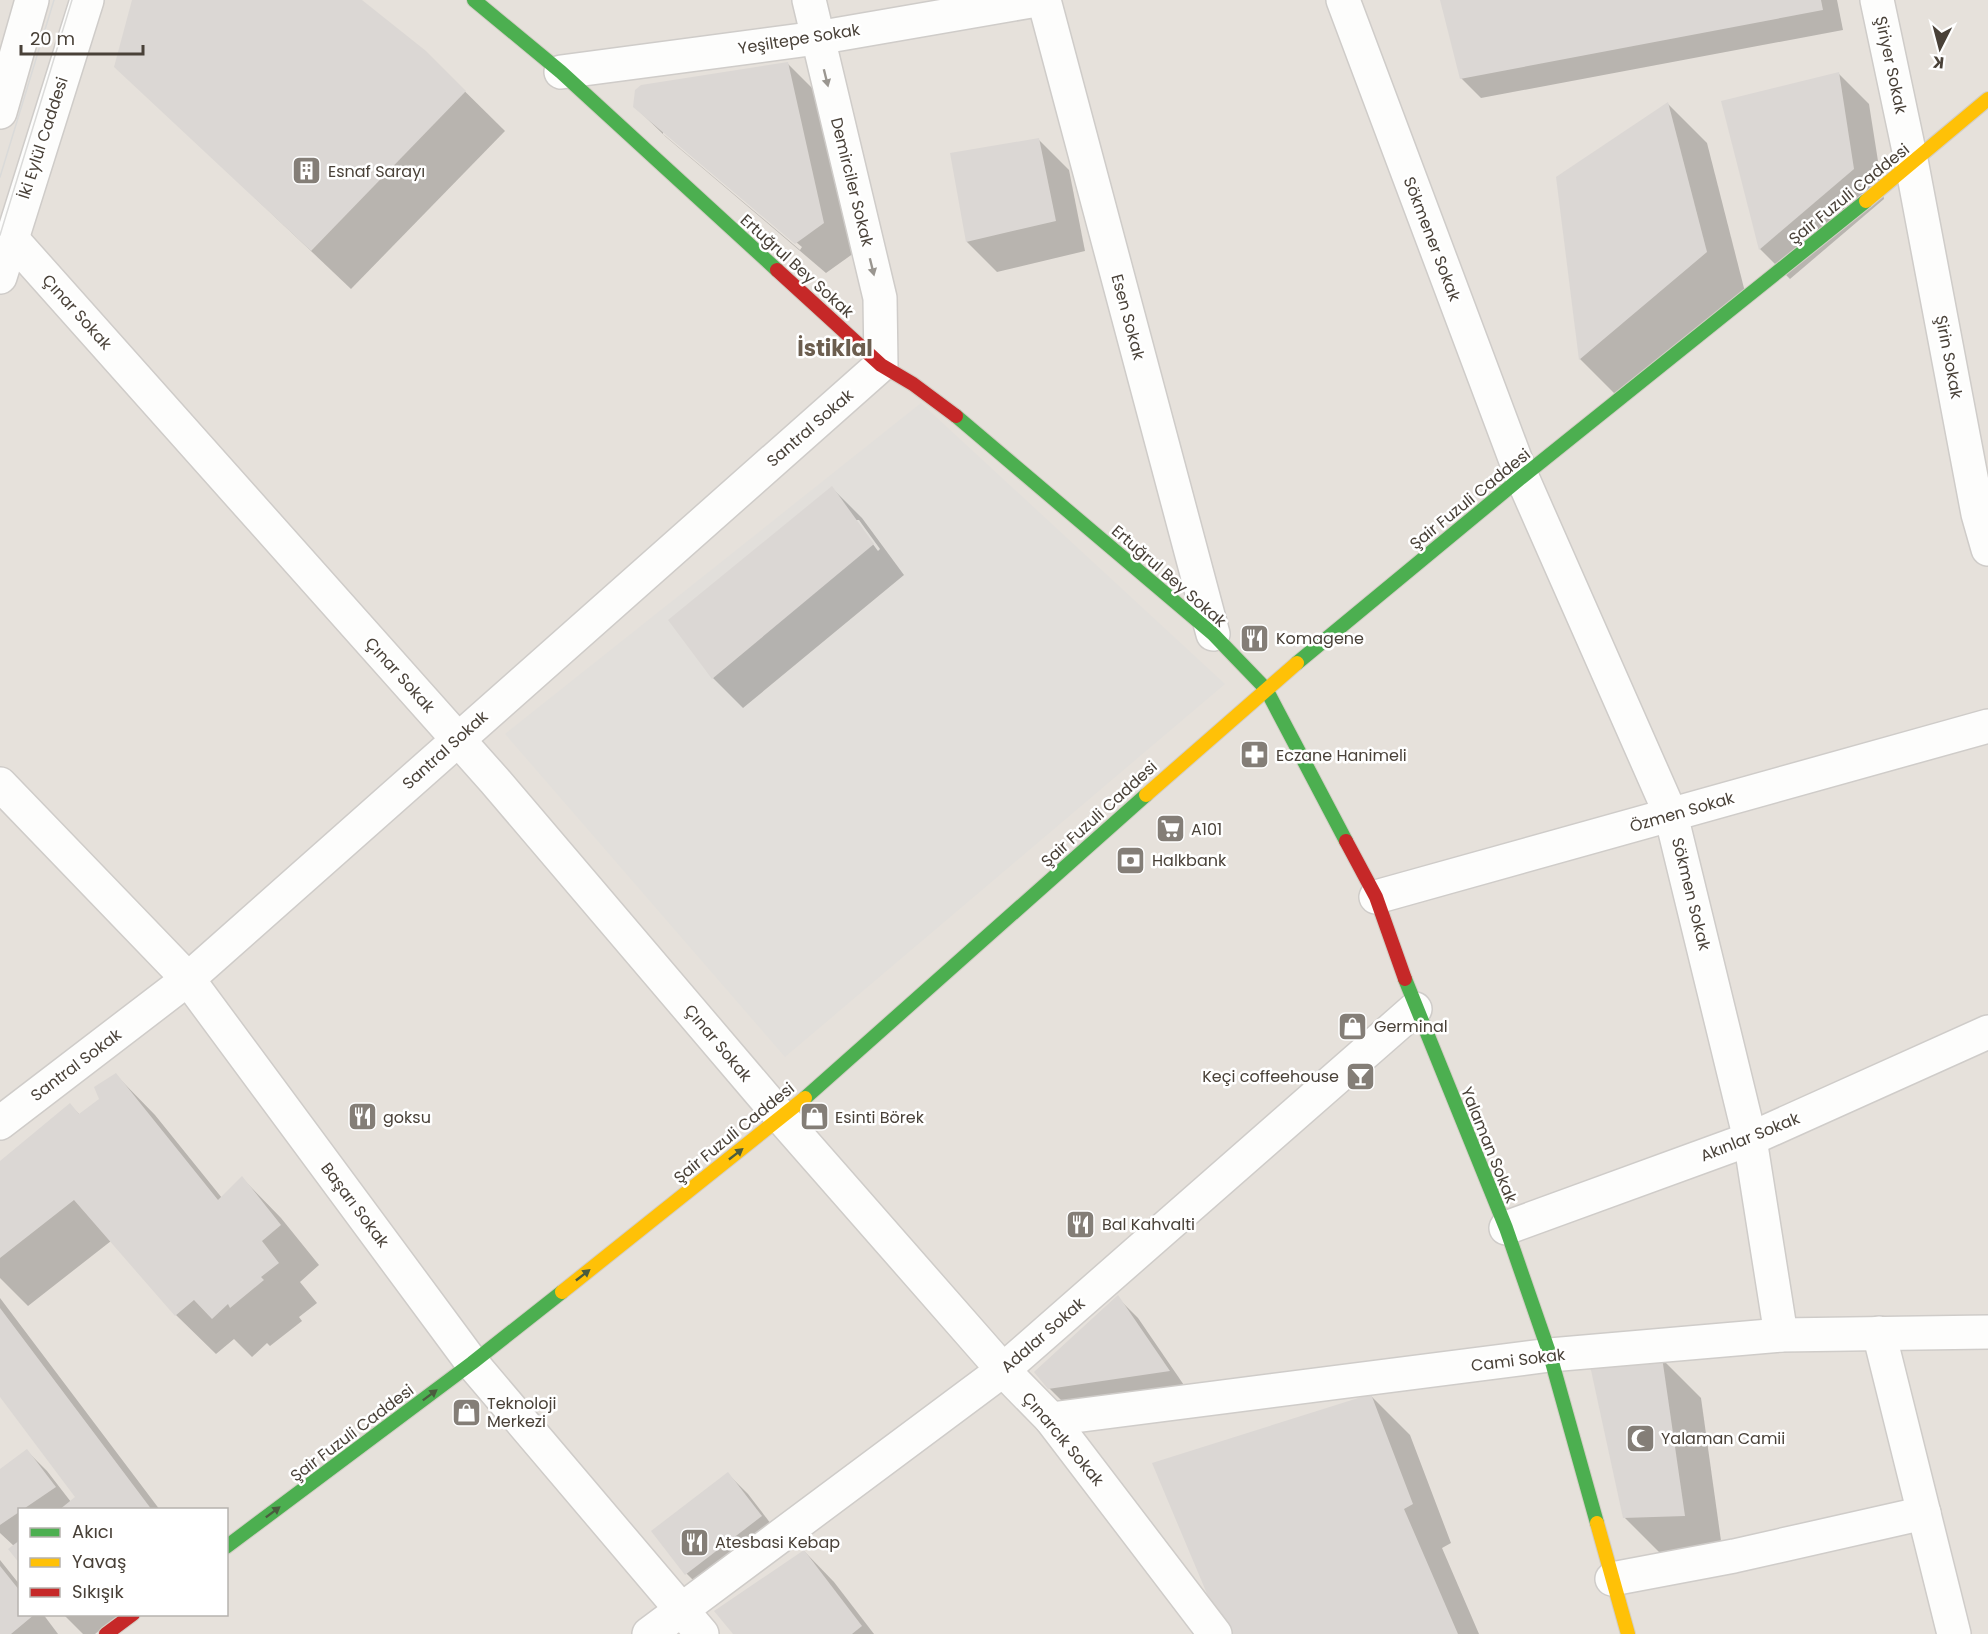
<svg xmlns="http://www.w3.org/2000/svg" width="1988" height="1634" font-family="Poppins,sans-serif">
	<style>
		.residential { fill: #e6e1db; fill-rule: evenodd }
		.industrial { fill: #e2dfdb }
		.shadow { fill: #0003; fill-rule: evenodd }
		.building { fill: #dbd7d4 }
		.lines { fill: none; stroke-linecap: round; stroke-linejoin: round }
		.street-casing { stroke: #cfccc9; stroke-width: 36 }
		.fast-casing { stroke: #d3cec5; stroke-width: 16 }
		.slow-casing { stroke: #d3cec5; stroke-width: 16 }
		.jam-casing { stroke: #d3cec5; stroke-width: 16 }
		.street { stroke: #fdfdfc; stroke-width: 33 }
		.fast { stroke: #4caf50; stroke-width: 14 }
		.slow { stroke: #ffc107; stroke-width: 14 }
		.jam { stroke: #c62828; stroke-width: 14 }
		.tram { stroke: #dadad9; stroke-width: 1.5 }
		.oneway { fill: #9a9690 }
		.oneway2 { fill: #4a5c3e }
		.labels { text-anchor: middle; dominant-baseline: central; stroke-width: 5; stroke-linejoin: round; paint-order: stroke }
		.street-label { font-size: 16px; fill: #494138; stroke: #fff }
		.poi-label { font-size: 16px; fill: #494138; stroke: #fff; text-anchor: start }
		.district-label { font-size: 22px; font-weight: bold; fill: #6c5e4f; stroke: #fff }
	</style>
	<rect width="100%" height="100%" fill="#f2f0ed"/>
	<path class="residential" d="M0 0H1988V1634H0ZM20 1510H226V1614H20Z"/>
	<path class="industrial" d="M921 403 1225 684 785 1057 505 734Z"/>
	<g class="shadow">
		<path d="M133 0H359L425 52 505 131 351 289 116 66Z"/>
		<path d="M1442 0H1837L1843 30 1481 98 1461 78Z"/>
		<path d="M788 64 818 94 854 253 826 273 666 137 635 107ZM663 131 802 247 800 250 663 134Z"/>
		<path d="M1839 74 1869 104 1884 199 1790 279 1760 249 1723 102Z"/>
		<path d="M1668 104 1707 143 1745 292 1619 398 1580 359 1558 178Z"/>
		<path d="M1039 140 1069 170 1085 251 997 272 967 242 952 154Z"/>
		<path d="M832 488 862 518 904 575 743 708 713 678ZM855 520H859L880 549 878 551Z"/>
		<path d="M116 1075 155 1115 222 1198 242 1178 281 1218 319 1265 300 1282 317 1303 299 1317 302 1321 270 1346 267 1343 252 1357 234 1339 216 1354 176 1315 111 1241 28 1306 0 1278V1163L70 1105 80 1115 101 1099Z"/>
		<path d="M0 1298 160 1510H20V1562L14 1546 0 1533V1470L27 1451 47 1471 71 1502 77 1497 0 1394Z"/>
		<path d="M1118 1298 1138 1318 1188 1391 1070 1409 1049 1388Z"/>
		<path d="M1661 1358 1701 1398 1723 1555 1663 1556 1624 1517Z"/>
		<path d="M1371 1396 1410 1435 1451 1543 1442 1548 1479 1634H1232Z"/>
		<path d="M728 1474 748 1494 781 1537 707 1594 687 1574 653 1531Z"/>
		<path d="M804 1551 834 1582 874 1634H734Z"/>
		<path d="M0 1560 20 1585V1614H43L58 1634H0Z"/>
		<path d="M63 1614H120L95 1634H83Z"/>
	</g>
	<g class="building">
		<path d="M132 0H362L426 51 466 91 311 251 114 67Z"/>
		<path d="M1440 0H1821L1823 10 1460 79Z"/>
		<path d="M788 62 824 223 795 244 633 107 635 90 641 85Z"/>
		<path d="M1839 72 1854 169 1759 250 1721 101Z"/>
		<path d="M1668 102 1707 252 1579 360 1556 177Z"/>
		<path d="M1039 138 1056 221 966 242 950 153Z"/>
		<path d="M832 486 874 544 712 679 668 620Z"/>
		<path d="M116 1073 218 1200 242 1176 281 1225 262 1241 279 1263 261 1277 264 1280 230 1308 228 1304 212 1319 194 1300 175 1316 74 1200 0 1258V1161L70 1103 79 1114 99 1099 94 1087Z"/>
		<path d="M1118 1295 1170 1371 1048 1389 1034 1372Z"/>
		<path d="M0 1308 152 1510H59L75 1497 0 1397Z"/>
		<path d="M1662 1357 1685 1516 1623 1518 1589 1361Z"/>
		<path d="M1371 1394 1413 1504 1404 1509 1458 1634H1230L1218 1620 1152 1463Z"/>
		<path d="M27 1449 56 1487 0 1525V1469Z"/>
		<path d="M728 1472 762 1516 685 1575 651 1531Z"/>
		<path d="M20 1540V1564L8 1549Z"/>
		<path d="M804 1550 862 1626 852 1634H733L714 1611Z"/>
		<path d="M0 1566 20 1591V1614H35L11 1634H0Z"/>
	</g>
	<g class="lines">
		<defs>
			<g id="street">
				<path d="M1044 0 1213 634"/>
				<path d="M1343 0 1522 477 1671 815 1750 1139 1781 1335"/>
				<path d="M1877 0 1912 165 1978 514 1988 549"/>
				<path d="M561 72 817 38 1037 0"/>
				<path d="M0 112 32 0"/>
				<path d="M12 239 495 781 782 1118 1003 1370 1051 1419 1215 1634"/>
				<path d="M0 277 87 0"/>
				<path d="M0 784 188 979 472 1363 702 1634"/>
				<path d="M1376 897 1988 726"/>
				<path d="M0 1123 188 979 881 365 880 298 809 0"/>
				<path d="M1506 1228 1750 1139 1988 1032"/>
				<path d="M1879 1333 1954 1634"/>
				<path d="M1051 1419 1550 1355 1781 1335 1988 1332"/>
				<path d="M1612 1579 1734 1556 1924 1513"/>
				<path d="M649 1634 1003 1370 1415 1009"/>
			</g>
			<g id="fast">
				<path d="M474 0 561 72 777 270"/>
				<path d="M956 416 1213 634 1266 689 1346 841"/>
				<path d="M1297 663 1522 477 1866 201"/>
				<path d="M1405 979 1506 1228 1550 1355 1597 1523"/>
				<path d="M805 1098 1146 795"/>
				<path d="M226 1547 472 1363 562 1292"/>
			</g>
			<g id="slow">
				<path d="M1866 201 1988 99"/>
				<path d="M1146 795 1297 663"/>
				<path d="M562 1292 805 1098"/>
				<path d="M1597 1523 1628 1634"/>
			</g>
			<g id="jam">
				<path d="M777 270 881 365 913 384 956 416"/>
				<path d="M1346 841 1376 897 1405 979"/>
				<path d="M106 1634 133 1614"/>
			</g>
		</defs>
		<use href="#street" class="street-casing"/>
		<use href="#fast" class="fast-casing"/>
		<use href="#slow" class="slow-casing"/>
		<use href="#jam" class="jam-casing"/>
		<use href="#street" class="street"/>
		<use href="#fast" class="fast"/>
		<use href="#slow" class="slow"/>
		<use href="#jam" class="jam"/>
		<g class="tram">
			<path d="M0 177 54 0"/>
			<path d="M0 235 72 0"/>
		</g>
	</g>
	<defs><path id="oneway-solid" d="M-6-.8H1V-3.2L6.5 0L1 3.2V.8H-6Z" transform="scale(1.5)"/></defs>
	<g class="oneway">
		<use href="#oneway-solid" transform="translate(826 78) rotate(76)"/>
		<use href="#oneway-solid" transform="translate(872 267) rotate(76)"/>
	</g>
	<g class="oneway2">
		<use href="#oneway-solid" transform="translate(736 1154) rotate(-38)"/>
		<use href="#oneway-solid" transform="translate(583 1275) rotate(-38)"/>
		<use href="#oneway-solid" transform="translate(430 1395) rotate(-37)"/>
		<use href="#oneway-solid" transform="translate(273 1512) rotate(-37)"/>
	</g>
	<defs>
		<symbol id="building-square" viewBox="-11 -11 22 22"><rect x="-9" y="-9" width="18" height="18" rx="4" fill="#847e77" stroke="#fff"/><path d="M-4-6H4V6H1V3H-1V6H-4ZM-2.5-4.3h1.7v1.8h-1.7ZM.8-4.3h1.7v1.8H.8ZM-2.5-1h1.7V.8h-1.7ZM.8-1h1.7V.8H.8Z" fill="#fff"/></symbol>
		<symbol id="restaurant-square" viewBox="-11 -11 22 22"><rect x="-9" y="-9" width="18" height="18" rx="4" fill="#847e77" stroke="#fff"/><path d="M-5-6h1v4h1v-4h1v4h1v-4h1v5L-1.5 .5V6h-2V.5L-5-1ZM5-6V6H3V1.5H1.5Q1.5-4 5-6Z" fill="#fff"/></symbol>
		<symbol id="pharmacy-square" viewBox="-11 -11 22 22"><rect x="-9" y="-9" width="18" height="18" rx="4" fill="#847e77" stroke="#fff"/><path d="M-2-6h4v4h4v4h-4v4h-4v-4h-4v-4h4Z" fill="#fff"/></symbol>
		<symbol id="supermarket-square" viewBox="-11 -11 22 22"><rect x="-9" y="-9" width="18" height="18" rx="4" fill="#847e77" stroke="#fff"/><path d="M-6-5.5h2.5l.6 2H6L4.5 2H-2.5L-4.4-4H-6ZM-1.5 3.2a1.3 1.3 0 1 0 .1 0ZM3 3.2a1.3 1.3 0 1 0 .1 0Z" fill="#fff"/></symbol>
		<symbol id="bank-square" viewBox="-11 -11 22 22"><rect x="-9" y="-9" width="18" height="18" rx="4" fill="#847e77" stroke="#fff"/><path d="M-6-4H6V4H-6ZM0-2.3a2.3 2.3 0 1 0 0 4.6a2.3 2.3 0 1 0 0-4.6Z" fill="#fff"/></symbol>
		<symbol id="shop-square" viewBox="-11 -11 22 22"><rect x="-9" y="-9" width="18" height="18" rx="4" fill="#847e77" stroke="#fff"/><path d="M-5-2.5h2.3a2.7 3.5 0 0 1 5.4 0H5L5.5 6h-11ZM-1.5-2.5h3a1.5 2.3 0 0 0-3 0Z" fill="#fff"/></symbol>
		<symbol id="bar-square" viewBox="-11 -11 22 22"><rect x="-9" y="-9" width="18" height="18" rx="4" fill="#847e77" stroke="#fff"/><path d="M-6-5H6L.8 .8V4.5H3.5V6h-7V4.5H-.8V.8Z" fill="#fff"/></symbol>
		<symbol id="mosque-square" viewBox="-11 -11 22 22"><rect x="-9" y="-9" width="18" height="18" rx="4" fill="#847e77" stroke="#fff"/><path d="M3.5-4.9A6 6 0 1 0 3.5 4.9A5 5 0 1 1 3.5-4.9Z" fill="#fff"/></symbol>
	</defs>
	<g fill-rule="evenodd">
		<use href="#building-square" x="290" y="154" width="33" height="33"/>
		<use href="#restaurant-square" x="1238" y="622" width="33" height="33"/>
		<use href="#pharmacy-square" x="1238" y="738" width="33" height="33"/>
		<use href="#supermarket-square" x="1154" y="812" width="33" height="33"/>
		<use href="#bank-square" x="1114" y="844" width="33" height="33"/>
		<use href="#shop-square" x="1336" y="1010" width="33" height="33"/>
		<use href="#bar-square" x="1344" y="1060" width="33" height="33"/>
		<use href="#restaurant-square" x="346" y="1100" width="33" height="33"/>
		<use href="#shop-square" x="798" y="1100" width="33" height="33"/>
		<use href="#restaurant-square" x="1064" y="1208" width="33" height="33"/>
		<use href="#shop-square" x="450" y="1396" width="33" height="33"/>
		<use href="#mosque-square" x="1624" y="1422" width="33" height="33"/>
		<use href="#restaurant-square" x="678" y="1526" width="33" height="33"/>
	</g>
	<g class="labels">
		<g class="street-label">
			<text transform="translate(799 39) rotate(-9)">Yeşiltepe Sokak</text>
			<text transform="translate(1891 65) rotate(78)">Şiriyer Sokak</text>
			<text transform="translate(43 138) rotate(-72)">İki Eylül Caddesi</text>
			<text transform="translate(852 182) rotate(76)">Demirciler Sokak</text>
			<text transform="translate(1849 194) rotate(-39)">Şair Fuzuli Caddesi</text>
			<text transform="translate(1432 239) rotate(69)">Sökmener Sokak</text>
			<text transform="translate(797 266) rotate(42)">Ertuğrul Bey Sokak</text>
			<text transform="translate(77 312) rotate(48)">Çınar Sokak</text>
			<text transform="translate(1128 317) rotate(75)">Esen Sokak</text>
			<text transform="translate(1949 357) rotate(79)">Şirin Sokak</text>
			<text transform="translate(810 428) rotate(-41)">Santral Sokak</text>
			<text transform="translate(1470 499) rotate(-39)">Şair Fuzuli Caddesi</text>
			<text transform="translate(1169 576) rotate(41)">Ertuğrul Bey Sokak</text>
			<text transform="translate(400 675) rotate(48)">Çınar Sokak</text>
			<text transform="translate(445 750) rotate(-42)">Santral Sokak</text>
			<text transform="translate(1682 812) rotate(-16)">Özmen Sokak</text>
			<text transform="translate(1099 814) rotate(-42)">Şair Fuzuli Caddesi</text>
			<text transform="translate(1691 894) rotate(76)">Sökmen Sokak</text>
			<text transform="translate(718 1043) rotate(50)">Çınar Sokak</text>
			<text transform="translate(76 1065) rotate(-37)">Santral Sokak</text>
			<text transform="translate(734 1133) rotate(-39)">Şair Fuzuli Caddesi</text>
			<text transform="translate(1750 1137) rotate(-22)">Akınlar Sokak</text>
			<text transform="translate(1489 1145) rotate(68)">Yalaman Sokak</text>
			<text transform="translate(355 1205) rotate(53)">Başarı Sokak</text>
			<text transform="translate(1043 1335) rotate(-41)">Adalar Sokak</text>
			<text transform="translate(1518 1360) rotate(-7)">Cami Sokak</text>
			<text transform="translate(352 1433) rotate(-37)">Şair Fuzuli Caddesi</text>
			<text transform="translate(1063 1439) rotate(50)">Çınarcık Sokak</text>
		</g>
		<g class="poi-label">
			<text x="328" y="171">Esnaf Sarayı</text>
			<text x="1276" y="638">Komagene</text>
			<text x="1276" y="755">Eczane Hanimeli</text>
			<text x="1191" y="829">A101</text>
			<text x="1152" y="860">Halkbank</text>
			<text x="1374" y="1026">Germinal</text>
			<text x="1339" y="1076" text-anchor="end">Keçi coffeehouse</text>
			<text x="383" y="1117">goksu</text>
			<text x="835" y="1117">Esinti Börek</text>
			<text x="1102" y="1224">Bal Kahvalti</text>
			<text x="487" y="1403">Teknoloji<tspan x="487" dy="18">Merkezi</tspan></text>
			<text x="1661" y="1438">Yalaman Camii</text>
			<text x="715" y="1542">Atesbasi Kebap</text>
		</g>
		<g class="district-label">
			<text x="835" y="348">İstiklal</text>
		</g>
	</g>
	<rect x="18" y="1508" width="210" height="108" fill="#ffffff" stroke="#b6b3af" stroke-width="1.5"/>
	<rect x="30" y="1528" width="30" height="9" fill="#4caf50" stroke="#b6b3af" stroke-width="1.5"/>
	<text x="72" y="1538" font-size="18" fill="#494138">Akıcı</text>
	<rect x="30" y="1558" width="30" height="9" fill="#ffc107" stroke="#b6b3af" stroke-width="1.5"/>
	<text x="72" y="1568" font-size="18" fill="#494138">Yavaş</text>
	<rect x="30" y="1588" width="30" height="9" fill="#c62828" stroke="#b6b3af" stroke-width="1.5"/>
	<text x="72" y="1598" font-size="18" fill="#494138">Sıkışık</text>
	<g transform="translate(1940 48) rotate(186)" stroke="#ffffff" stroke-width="4.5" paint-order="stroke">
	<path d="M0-4.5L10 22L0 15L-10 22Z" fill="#494138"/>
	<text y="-9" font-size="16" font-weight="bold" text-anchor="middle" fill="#494138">K</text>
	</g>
	<path d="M21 45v9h122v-9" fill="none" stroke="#494138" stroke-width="3"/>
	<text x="30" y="45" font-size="18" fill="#494138" stroke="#ffffff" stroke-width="4.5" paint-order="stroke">20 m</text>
</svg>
